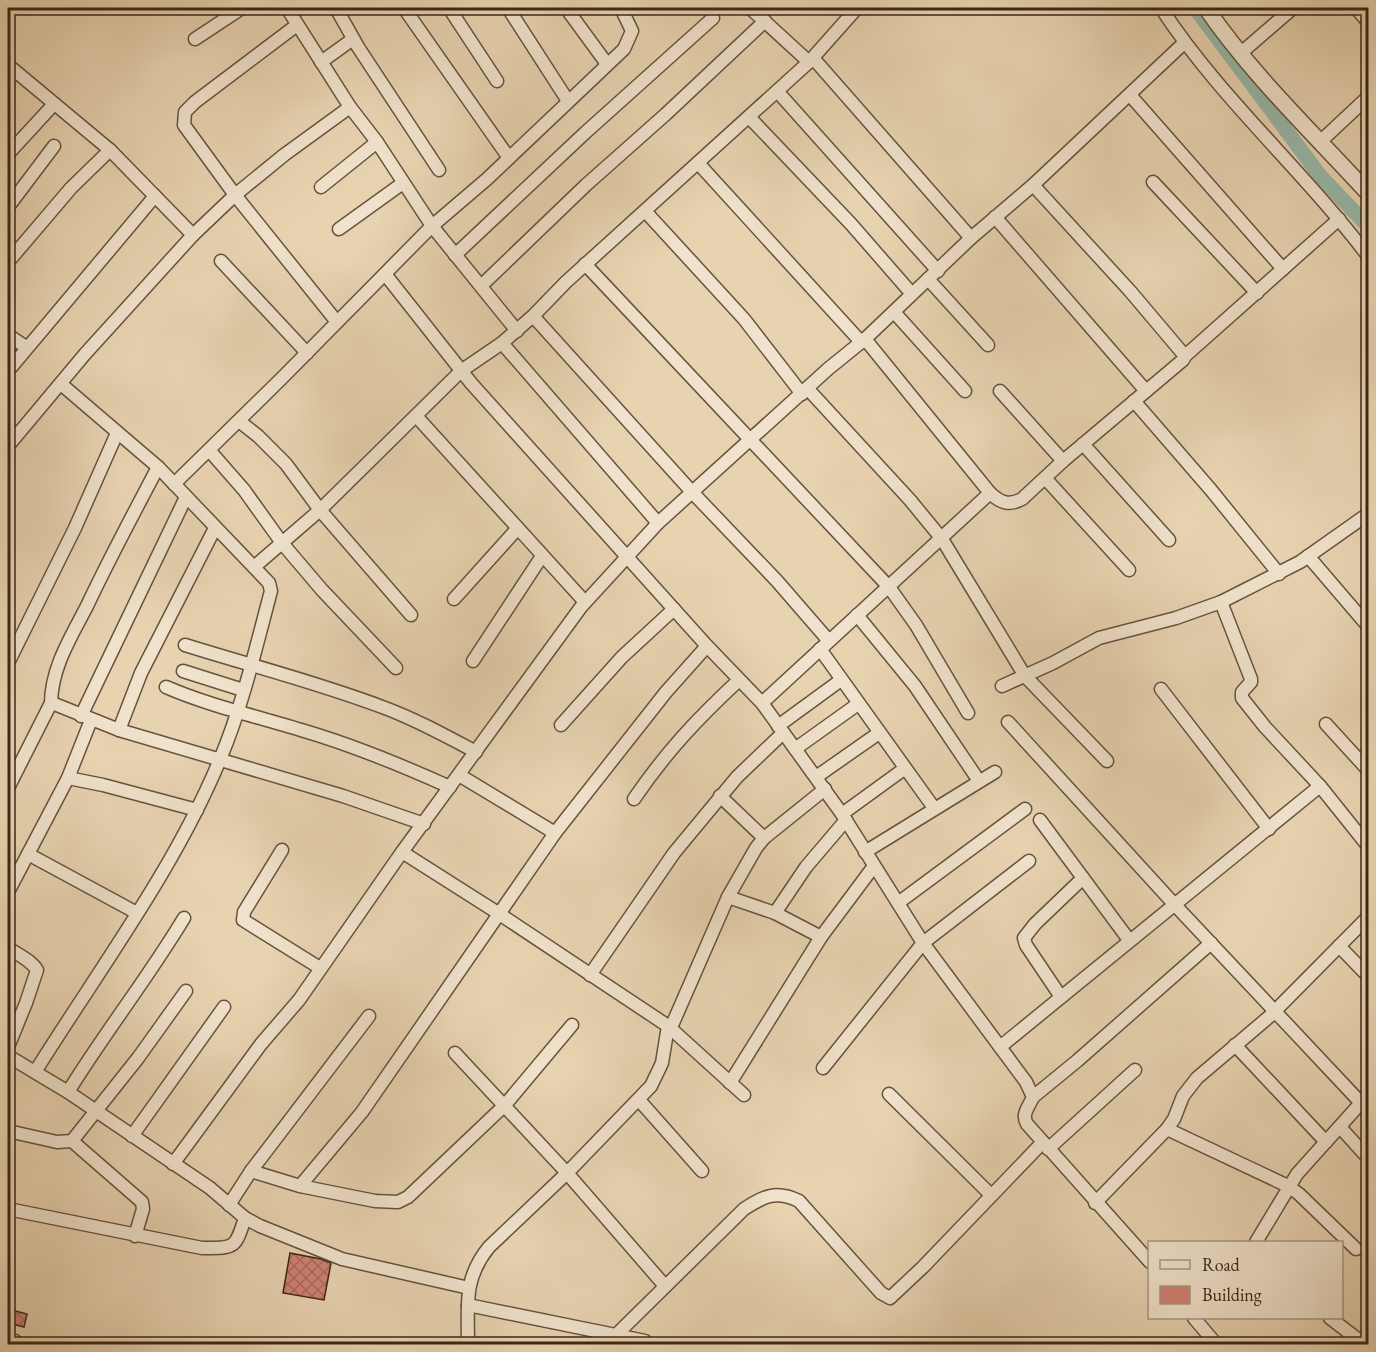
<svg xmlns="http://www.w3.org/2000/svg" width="1376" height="1352" font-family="'EB Garamond',serif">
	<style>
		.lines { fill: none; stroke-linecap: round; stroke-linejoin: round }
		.canal { stroke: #98b8a9; stroke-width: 15 }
		.building { fill: url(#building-cross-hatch); stroke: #3a2817; stroke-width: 1.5 }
		.minor-casing { stroke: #66533e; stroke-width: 15 }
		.tertiary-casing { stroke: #66533e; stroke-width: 18 }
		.trunk-casing { stroke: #3a2817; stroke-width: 22 }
		.minor { stroke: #f0e2cc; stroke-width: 12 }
		.tertiary { stroke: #f0e2cc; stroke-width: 15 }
		.trunk { stroke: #e8d3b1; stroke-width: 20 }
	</style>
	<defs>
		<pattern id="building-cross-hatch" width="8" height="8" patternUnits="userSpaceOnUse" patternTransform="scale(1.5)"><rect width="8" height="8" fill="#d08274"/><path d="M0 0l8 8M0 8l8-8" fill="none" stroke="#aa6a5e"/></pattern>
	</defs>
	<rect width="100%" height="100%" fill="#e8d3b1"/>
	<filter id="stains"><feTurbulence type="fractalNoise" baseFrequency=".00333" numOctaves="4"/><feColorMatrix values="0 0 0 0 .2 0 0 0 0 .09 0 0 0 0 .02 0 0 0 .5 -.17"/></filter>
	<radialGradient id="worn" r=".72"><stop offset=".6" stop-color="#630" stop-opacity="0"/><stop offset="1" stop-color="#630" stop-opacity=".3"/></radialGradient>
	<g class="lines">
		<path class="canal" d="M1195 8 1321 177 1368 226"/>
	</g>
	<g class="building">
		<path d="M290 1253 321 1259 331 1263 324 1300 283 1293Z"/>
		<path d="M8 1309 27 1314 24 1327 8 1323Z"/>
	</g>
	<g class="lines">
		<defs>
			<g id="minor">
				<path d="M287 8 350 107 377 142 432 226 517 331"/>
				<path d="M336 8 358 47 439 170"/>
				<path d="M404 8 509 158"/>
				<path d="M449 8 497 81"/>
				<path d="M508 8 568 101"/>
				<path d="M566 8 607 64"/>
				<path d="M750 8 809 62"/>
				<path d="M1161 8C1220 98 1303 170 1368 256"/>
				<path d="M1356 8 1368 22"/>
				<path d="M297 25 195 102 185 112 184 125 235 195 337 322"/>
				<path d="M195 39 242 8"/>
				<path d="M1241 53 1293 8"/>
				<path d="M813 58 971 238"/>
				<path d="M321 62 353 39"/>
				<path d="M8 65 110 150 193 235"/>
				<path d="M777 91 938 271"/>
				<path d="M1130 95 1283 269"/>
				<path d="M749 117 851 224 912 294"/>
				<path d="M1321 141 1368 97"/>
				<path d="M8 154 54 104"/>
				<path d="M698 163 861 342"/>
				<path d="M1153 182 1257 293"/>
				<path d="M1033 185 1130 291 1185 356"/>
				<path d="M321 187 377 142"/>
				<path d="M8 207 54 146"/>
				<path d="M645 211 744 319 802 394"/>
				<path d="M995 217 1146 391"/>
				<path d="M339 229 403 183"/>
				<path d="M455 255 586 132 713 18"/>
				<path d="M221 261 307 353"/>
				<path d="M8 262 71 188 110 150"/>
				<path d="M585 264 889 587 916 625 968 713"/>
				<path d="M385 274 471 383 707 646 762 703 842 814 923 943 1026 1082 1033 1097C1029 1107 1021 1114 1027 1124L1150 1262"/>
				<path d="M928 279 988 345"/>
				<path d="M481 286 586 185 666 114 765 21"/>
				<path d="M894 312 965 391"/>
				<path d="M533 316 692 492 777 581 829 641"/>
				<path d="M8 335 26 347"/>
				<path d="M865 339 990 493C1001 503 1009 506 1022 499L1063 461 1183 360 1185 356 1339 219"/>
				<path d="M502 343 658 523"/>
				<path d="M8 371 155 196"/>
				<path d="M807 388 910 500 942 539 1025 676 1107 761"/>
				<path d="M1000 391 1063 461"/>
				<path d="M1134 401 1211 490 1279 574"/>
				<path d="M417 417 585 602"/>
				<path d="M239 421 258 436 286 464 320 510 411 615"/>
				<path d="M1083 444 1169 540"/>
				<path d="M8 446 85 354 193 235 235 195 284 155 350 107"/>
				<path d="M209 450 244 490 282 543 322 590 396 668"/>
				<path d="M1045 478 1129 570"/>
				<path d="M174 484 282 378 432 226 487 179 624 49 632 31 621 8"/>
				<path d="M1308 556 1368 626"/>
				<path d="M254 567 320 510 461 371 502 343 533 316 566 282 809 62 857 8"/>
				<path d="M454 599 517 529"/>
				<path d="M1221 602 1251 679V682L1242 692V698L1265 727 1320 786 1368 846"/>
				<path d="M857 615 915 686 979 781"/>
				<path d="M185 645C252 666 320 683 385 708 417 720 446 736 476 752"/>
				<path d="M820 649 934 808"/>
				<path d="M473 661 542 556"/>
				<path d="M8 663 75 528 117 433"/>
				<path d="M183 671 243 690"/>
				<path d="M1002 686 1053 663 1099 638 1176 618 1221 602 1300 562 1368 514"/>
				<path d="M166 687C210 706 256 716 301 730 353 745 401 765 450 787"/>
				<path d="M1161 689 1269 829"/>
				<path d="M762 703 990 493"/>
				<path d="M51 704C51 668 71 637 87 606 109 559 134 513 158 467"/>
				<path d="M81 716 186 497"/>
				<path d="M1008 722 1174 904 1361 1103"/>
				<path d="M1326 724 1368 770"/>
				<path d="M561 725 622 657 674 609"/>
				<path d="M778 726 841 680"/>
				<path d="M119 730 141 673 215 528"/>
				<path d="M795 749 858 704"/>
				<path d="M459 775 555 833"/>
				<path d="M816 777 879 733"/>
				<path d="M68 778 103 785 197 810"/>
				<path d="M8 788 50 705 52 703 119 730 343 796 424 824"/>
				<path d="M720 796 764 838"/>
				<path d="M634 799C666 752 697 719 739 680"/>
				<path d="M842 814 904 769"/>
				<path d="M1040 820 1129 940"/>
				<path d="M282 850 244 912 243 920 320 968"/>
				<path d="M402 852 498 913 668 1026 673 1023 728 897 756 848 764 838 825 789"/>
				<path d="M865 852 995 772"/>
				<path d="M28 854 137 913"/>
				<path d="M8 892 68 778 91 720"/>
				<path d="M728 897 775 913 821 937"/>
				<path d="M898 903 1025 809"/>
				<path d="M775 913 806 867 846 820"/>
				<path d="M1339 946 1368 976"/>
				<path d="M8 948C17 954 31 960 37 970L26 1003 8 1047"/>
				<path d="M590 975 674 853 737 777 783 733"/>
				<path d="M1061 997 1026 945 1024 938 1035 924 1083 878"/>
				<path d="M668 1026 744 1095"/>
				<path d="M1235 1045 1326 1142"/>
				<path d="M1000 1047 1320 786"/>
				<path d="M455 1053 567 1173 665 1286"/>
				<path d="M8 1056 68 1092 210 1188 245 1218 260 1226 342 1259 469 1288"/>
				<path d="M823 1068 923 943 1029 861"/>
				<path d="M35 1072C98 971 176 867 221 757 243 704 256 647 271 591L269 583 158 467 61 384"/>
				<path d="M730 1083 821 937 874 866"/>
				<path d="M68 1092C105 1032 148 978 184 918"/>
				<path d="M889 1094 991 1195"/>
				<path d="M1033 1097 1077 1061 1211 943"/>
				<path d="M639 1100 702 1171"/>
				<path d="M1340 1127 1368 1158"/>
				<path d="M8 1131 57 1142 72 1141 138 1058 186 991"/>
				<path d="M132 1136 224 1007"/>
				<path d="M72 1141 142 1202 143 1209 135 1236"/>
				<path d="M1048 1149 1135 1070"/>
				<path d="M173 1164 261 1044 299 1000 402 852 581 607 658 523 828 369 865 339 971 238 1033 185 1184 43"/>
				<path d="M251 1171 369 1016"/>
				<path d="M300 1186 362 1112 555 833 666 692 707 646"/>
				<path d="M1095 1203 1167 1129"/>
				<path d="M229 1205 251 1171 300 1186 375 1201 398 1202 408 1197 505 1105 572 1025"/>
				<path d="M8 1209 202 1248C235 1248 235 1249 245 1218"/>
				<path d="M1256 1242 1297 1174 1368 1095"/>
				<path d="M1356 1249 1299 1194 1288 1186 1167 1129 1174 1119 1183 1096 1197 1078 1270 1016 1368 917"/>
				<path d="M468 1305 645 1341"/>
				<path d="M1194 1318 1216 1344"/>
				<path d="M1330 1318 1364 1344"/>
				<path d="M616 1335 744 1209C764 1196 776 1190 799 1201L881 1293 890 1298 923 1267 1042 1143"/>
				<path d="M468 1344C468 1305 463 1279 489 1247L567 1173 651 1086 662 1063 668 1026"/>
			</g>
			<path id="tertiary" d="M1206 8C1252 75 1313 133 1368 193"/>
			<path id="trunk" d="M8 1343 13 1344"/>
		</defs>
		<use href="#minor" class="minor-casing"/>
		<use href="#tertiary" class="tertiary-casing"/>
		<use href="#trunk" class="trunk-casing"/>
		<use href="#minor" class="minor"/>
		<use href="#tertiary" class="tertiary"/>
		<use href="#trunk" class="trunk"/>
	</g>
	<rect width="1376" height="1352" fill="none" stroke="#e8d3b1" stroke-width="30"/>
	<rect x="9" y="9" width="1358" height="1334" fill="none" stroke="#3a2817" stroke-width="3"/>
	<rect x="15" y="15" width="1346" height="1322" fill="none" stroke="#3a2817" stroke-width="1.5"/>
	<rect x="1148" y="1241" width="195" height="78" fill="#f0e2cc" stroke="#a79884" stroke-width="1.5"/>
	<rect x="1160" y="1260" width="30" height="9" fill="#f0e2cc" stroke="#a79884" stroke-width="1.5"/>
	<text x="1202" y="1271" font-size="18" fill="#3a2817">Road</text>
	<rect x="1160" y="1286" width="30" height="18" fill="#d08274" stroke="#a79884" stroke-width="1.5"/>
	<text x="1202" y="1301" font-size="18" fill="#3a2817">Building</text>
	<rect width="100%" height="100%" filter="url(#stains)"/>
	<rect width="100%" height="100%" fill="url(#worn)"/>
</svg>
